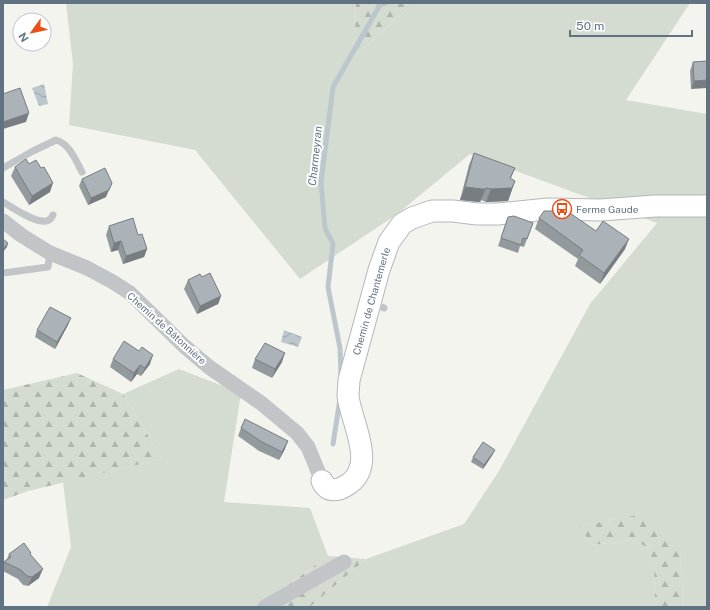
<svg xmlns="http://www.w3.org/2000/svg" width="710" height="610" font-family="'Public Sans',sans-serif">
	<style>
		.grass { fill: #d4dbd0 }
		.forest { fill: url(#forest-firs) }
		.water { fill: url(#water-waves) }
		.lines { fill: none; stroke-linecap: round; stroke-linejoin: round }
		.stream { stroke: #bbc7cc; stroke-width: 5 }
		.secondary-casing { stroke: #b3b8bd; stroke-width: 23 }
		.lane { stroke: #c1c5c8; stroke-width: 7 }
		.street { stroke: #c1c5c8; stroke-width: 15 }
		.secondary { stroke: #fff; stroke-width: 21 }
		.wall { fill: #939a9e }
		.shaded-wall { fill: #787d81 }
		.building { fill: #abb3b8; stroke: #787d81 }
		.labels { text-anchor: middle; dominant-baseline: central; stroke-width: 4; stroke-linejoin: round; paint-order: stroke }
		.poi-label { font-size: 10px; fill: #617382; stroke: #fff; text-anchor: start }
		.street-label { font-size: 10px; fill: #617382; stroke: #fff }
		.water-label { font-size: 11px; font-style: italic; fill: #5c7680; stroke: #fff }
	</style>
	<defs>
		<pattern id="forest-firs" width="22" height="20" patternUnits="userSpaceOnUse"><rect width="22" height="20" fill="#d4dbd0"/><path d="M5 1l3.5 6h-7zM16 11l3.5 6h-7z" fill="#afb6ae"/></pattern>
		<pattern id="water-waves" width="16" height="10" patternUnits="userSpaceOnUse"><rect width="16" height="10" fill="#bbc7cc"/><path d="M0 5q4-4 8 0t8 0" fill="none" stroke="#9ba6ab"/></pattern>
	</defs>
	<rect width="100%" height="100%" fill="#f4f4ef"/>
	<g class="grass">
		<path d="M66 3H356L354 57 414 3H690L626 100 707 114V607H684L680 555 638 515 580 526 592 545 632 540 647 547 654 563 655 607H310L366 559 464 524 499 471 590 304 657 223 470 154 396 215 300 279 195 150 69 125 73 64Z"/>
		<path d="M179 369 241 393 224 502 310 508 328 556 277 593 271 607H47L71 547 63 482 162 459 123 394Z"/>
	</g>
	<g class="forest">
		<path d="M356 3H414L354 57Z"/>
		<path d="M77 373 123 394 162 459 28 491 3 500V390Z"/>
		<path d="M638 515 664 529 680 555 684 607H655L654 563 647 547 632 540 592 545 579 526Z"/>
		<path d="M328 556 366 559 310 607H271L277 593Z"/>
	</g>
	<g class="water">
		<path d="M44 84 48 104 39 106 32 88Z"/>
		<path d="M284 330 302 337 298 347 281 342Z"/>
	</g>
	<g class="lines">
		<g class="stream">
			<path d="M341 375 340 348 328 287 333 244 325 228 321 182 333 87 380 5 386 3"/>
			<path d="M333 444 340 399"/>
		</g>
		<defs>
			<path id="secondary" d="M322 481C326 489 331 491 339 489 343 488 347 485 350 483 376 463 351 422 348 396 348 391 349 385 349 380L379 270 389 242 402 224 412 218 432 211H453L477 214H498L548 209 601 210 655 206H707"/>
		</defs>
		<use href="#secondary" class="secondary-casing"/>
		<g class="lane">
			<path d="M3 168 33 151 56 140C70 144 76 161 82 172"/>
			<path d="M3 202C12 207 38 226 49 220 51 219 52 217 53 215"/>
			<path d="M3 273 48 267 50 253"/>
			<path d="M372 303 384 308"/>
		</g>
		<g class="street">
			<path d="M3 221 21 235 50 253 87 268 113 282 130 293 183 345 209 367 261 403 297 433 308 447 322 481"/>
			<path d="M265 607 344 562"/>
		</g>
		<use href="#secondary" class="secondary"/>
	</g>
	<g class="wall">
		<path d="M707 61 691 89 690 71 693 62Z"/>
		<path d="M474 153 515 168 510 179 515 181 508 201 486 202 481 200 480 202H478L460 200 469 165Z"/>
		<path d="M15 167 50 192 29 205 11 176Z"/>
		<path d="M82 179 106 197 88 205 79 186Z"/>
		<path d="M508 217 533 223 524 247 520 246 518 253 498 246Z"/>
		<path d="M539 218 596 231 625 249 600 284 575 266 578 259 535 229Z"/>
		<path d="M109 226 138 235 147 249 144 257 123 264 118 250 111 252 106 235Z"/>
		<path d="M202 277 221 296 218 304 197 314 184 289 188 280Z"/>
		<path d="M68 325 55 349 35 337 37 330Z"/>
		<path d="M113 359 150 364 141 376 137 374 131 382 110 367Z"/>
		<path d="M255 359 282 362 272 378 252 368Z"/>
		<path d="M241 428 285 449 279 460 259 451 238 436Z"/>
		<path d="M493 454 483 469 471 462 473 457Z"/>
		<path d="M9 554H30L39 578 28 586 23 585 18 579 3 571V565L4 562 7 559Z"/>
	</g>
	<g class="shaded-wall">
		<path d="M707 80V88L691 89 694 81Z"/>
		<path d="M29 113 26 122 3 129V122Z"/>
		<path d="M515 168 510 180 515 181 508 201 486 202 491 189Z"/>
		<path d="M53 183 50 192 29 205 32 196Z"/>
		<path d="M112 183 106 197 88 205 91 198Z"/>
		<path d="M465 187 486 188 480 202 460 200Z"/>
		<path d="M629 239 625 249 600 284 604 273Z"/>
		<path d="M121 241 118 250 111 252 114 243Z"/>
		<path d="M8 243 7 247 3 252V249Z"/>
		<path d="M147 249 144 257 123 264 126 256Z"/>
		<path d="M221 296 218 304 197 314 200 306Z"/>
		<path d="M71 318 68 325 55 349 57 342Z"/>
		<path d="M285 353 282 362 272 378 275 369Z"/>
		<path d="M153 355 150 364 141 376 145 368Z"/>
		<path d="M140 365 137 374 131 382 134 373Z"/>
		<path d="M288 441 285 449 279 460 282 452Z"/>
		<path d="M495 450 493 454 483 469 484 465Z"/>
		<path d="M43 569 39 578 28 586 32 577Z"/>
	</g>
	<g class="building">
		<path d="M707 61V80L694 81 693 62Z"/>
		<path d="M20 88 29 113 3 122V94Z"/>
		<path d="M474 153 515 168 510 178 515 181 512 188 491 189 486 188 485 189H482L465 187Z"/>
		<path d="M26 159 29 164 36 160 41 168 44 167 53 183 32 196 15 167Z"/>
		<path d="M105 168 112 183 109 190 91 198 82 179Z"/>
		<path d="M544 211H567L596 231 603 221 629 239 604 273 579 255 583 250 539 218Z"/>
		<path d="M514 216 533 223 527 239 523 238 521 245 501 238 508 217Z"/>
		<path d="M133 218 138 235 142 234 147 249 126 256 121 241 114 243 109 226Z"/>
		<path d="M3 239 8 243 3 249Z"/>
		<path d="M210 273 221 296 200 306 188 280 200 274 202 277Z"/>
		<path d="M50 307 71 318 57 342 37 330Z"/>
		<path d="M124 341 139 351 142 347 153 355 145 368 140 365 134 373 113 359Z"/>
		<path d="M265 343 285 353 275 369 255 359Z"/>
		<path d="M245 419 288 441 282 452 262 442 241 428Z"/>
		<path d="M483 442 495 450 484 465 473 457Z"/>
		<path d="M24 543 31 553 30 554 43 569 32 577 27 576 21 570 4 562 11 557 9 554Z"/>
	</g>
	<defs>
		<symbol id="bus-ring" viewBox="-11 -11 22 22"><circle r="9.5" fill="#fff" stroke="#ed4e16" stroke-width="1.5"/><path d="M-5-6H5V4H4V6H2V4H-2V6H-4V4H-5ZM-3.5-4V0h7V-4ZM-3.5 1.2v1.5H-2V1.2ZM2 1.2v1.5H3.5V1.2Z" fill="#ed4e16"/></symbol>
	</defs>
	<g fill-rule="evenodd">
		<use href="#bus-ring" x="551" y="198" width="22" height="22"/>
	</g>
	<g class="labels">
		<g class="poi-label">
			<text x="576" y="209">Ferme Gaude</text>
		</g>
		<g class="street-label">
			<text transform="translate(371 301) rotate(-74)">Chemin de Chantemerle</text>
			<text transform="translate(167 328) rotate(42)">Chemin de Bâtonnière</text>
		</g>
		<g class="water-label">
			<text transform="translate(315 156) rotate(-84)">Charmeyran</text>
		</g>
	</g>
	<rect width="710" height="610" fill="none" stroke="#617382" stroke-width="8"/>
	<g transform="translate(32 32) rotate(237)"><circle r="19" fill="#ffffff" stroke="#c0c7cd"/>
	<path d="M0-3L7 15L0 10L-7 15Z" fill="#ed4e16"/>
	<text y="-6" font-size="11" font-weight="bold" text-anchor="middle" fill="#617382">N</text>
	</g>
	<path d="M570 30v6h122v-6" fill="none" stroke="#617382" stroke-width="2"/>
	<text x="576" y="30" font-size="12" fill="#617382" stroke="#ffffff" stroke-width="3" paint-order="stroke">50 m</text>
</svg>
